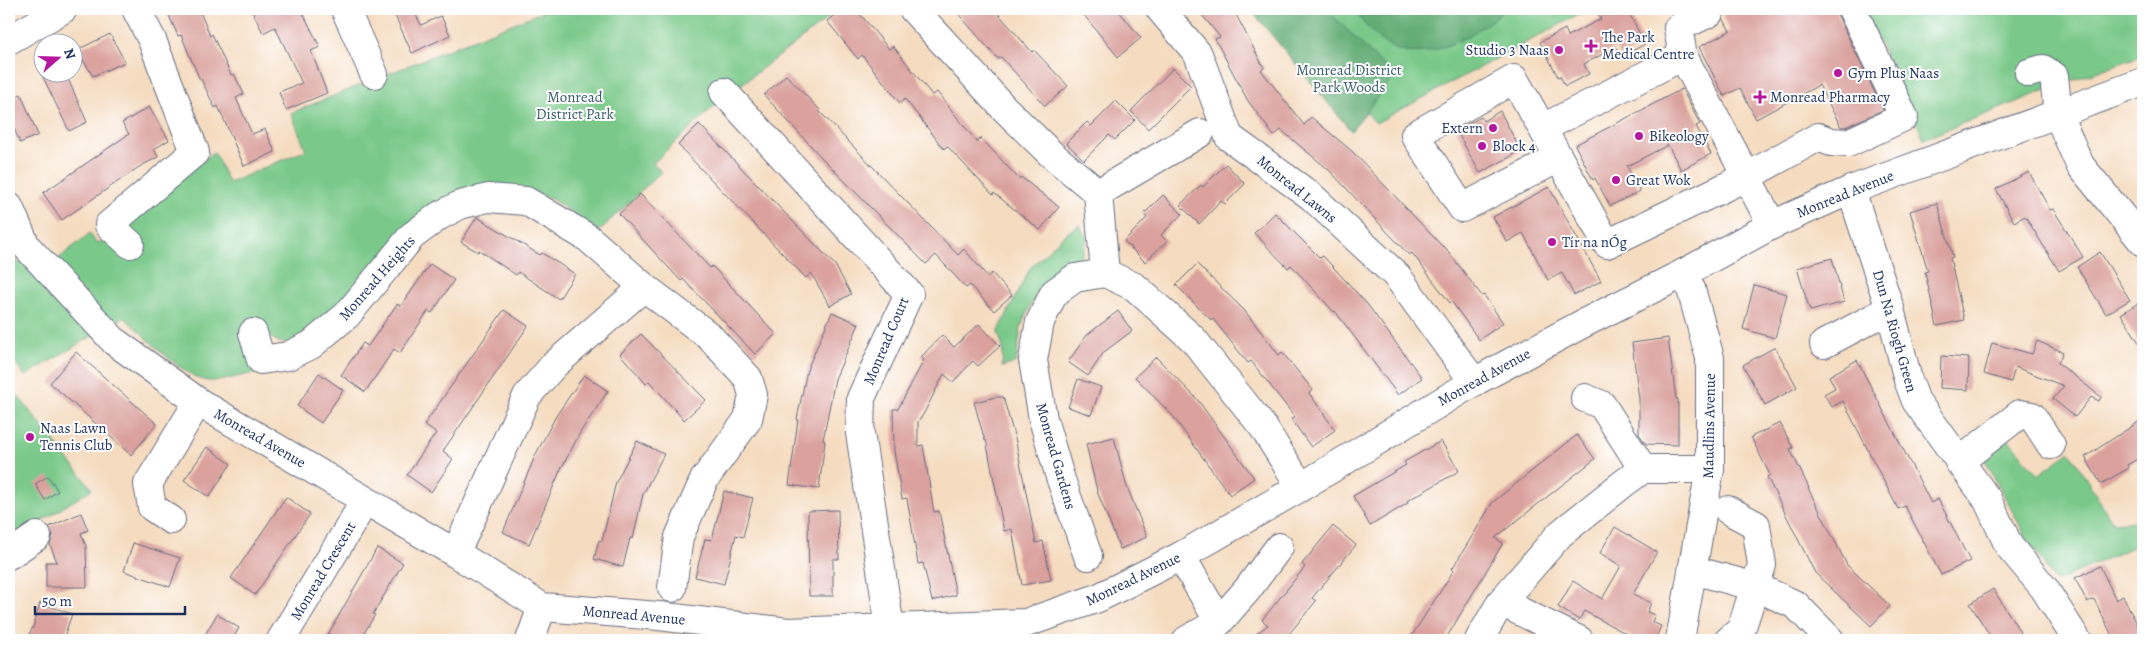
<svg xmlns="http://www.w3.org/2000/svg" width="2152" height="649" font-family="Alegreya,serif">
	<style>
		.green { fill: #7ac98a; stroke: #4a7c74 }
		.forest { fill: #63ad76; stroke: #3f6e6a }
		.building { fill: #daa19d }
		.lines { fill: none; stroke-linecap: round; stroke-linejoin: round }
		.minor-casing { stroke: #676b80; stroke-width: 30 }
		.minor { stroke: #fff; stroke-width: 28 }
		.poi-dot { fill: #b5179e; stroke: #fff; stroke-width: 2 }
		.labels { text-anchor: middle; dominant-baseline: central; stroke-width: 4; stroke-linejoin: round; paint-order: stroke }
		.poi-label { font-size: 15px; fill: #1b2f5e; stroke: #fff; text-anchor: start }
		.park-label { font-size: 15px; fill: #385d6b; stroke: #fff }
		.street-label { font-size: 15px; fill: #1b2f5e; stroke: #fff }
	</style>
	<rect width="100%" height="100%" fill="#fff"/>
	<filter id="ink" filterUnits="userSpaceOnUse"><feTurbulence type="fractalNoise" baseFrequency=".02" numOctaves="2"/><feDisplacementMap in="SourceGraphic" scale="10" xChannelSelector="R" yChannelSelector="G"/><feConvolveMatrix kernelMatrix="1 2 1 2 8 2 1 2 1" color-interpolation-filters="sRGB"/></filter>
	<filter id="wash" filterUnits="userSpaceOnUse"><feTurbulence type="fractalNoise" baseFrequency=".0096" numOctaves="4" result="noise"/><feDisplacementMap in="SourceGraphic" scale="20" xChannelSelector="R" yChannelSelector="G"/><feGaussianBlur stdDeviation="1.12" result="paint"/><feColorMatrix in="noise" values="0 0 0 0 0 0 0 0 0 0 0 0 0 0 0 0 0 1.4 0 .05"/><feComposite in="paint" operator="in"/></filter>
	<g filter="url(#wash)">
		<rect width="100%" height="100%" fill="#f5dbbf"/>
		<g class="green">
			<path d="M549 9H840L721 100 653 163 661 172 599 231 553 200 531 191 485 189 336 312 288 344 279 342 261 332 244 337 255 373C242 375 221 382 208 381 185 379 142 333 124 317L25 376 9 354V244L19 263 58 259 90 233 96 243 107 240 214 152 229 183 306 150 291 113Z"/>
			<path d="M1273 9H1589L1376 123Z"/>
			<path d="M1864 9H2143V55L2046 90 1924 139Z"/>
			<path d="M1079 225 1087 238 1078 266 1042 289 1029 308 1021 327 1016 363 1002 367 1003 348 998 332 1030 268 1064 235Z"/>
			<path d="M9 385 92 489 9 542Z"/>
			<path d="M2008 439 2038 475 2070 452 2113 523 2143 520V542L2056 582 2026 537 1984 458Z"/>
		</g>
		<g class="forest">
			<path d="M1250 9H1326L1394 76 1351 131Z"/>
			<path d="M1356 9H1505C1481 32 1426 65 1393 48 1387 45 1382 40 1377 36 1369 30 1358 18 1356 9Z"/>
		</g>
		<g id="blocks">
			<g class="building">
				<path d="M166 9H199L210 36 212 34 231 75 234 74 244 94 236 98 252 134 265 129 275 152 244 166 218 106 215 108 201 79 200 80 181 35 178 36Z"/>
				<path d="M251 9H301L320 47 311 51 327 93 286 110 279 92 302 83 275 27 263 33Z"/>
				<path d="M392 9H413L421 25 441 16 450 35 412 53Z"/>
				<path d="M842 9H856L889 49 893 46 932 95 937 92 977 142 981 138 1019 179 1021 177 1059 207 1040 230 994 193 993 195 947 146 944 149 905 99 900 103 862 55 858 59 827 21Z"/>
				<path d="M954 9H994L1032 52 1034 50 1068 86 1045 106 1001 57 998 59Z"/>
				<path d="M1079 9H1117L1141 38 1118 57Z"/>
				<path d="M1197 9H1233L1264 68 1261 70 1304 125 1311 117 1353 152 1443 247 1444 246 1482 296 1484 295 1503 323 1479 340 1452 302 1450 303 1412 253 1409 255 1329 170 1281 130 1274 136 1248 101 1215 39 1220 37Z"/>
				<path d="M1608 9H1627L1645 44 1621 57 1616 47 1584 64 1589 74 1565 86 1560 76 1558 77 1540 42 1565 29 1568 36 1601 19 1598 14Z"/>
				<path d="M1724 9H1837L1838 16 1883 110 1845 127H1841L1819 85 1756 119 1740 88 1724 96 1699 47 1730 31 1723 18Z"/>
				<path d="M110 34 125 62 93 76 77 50Z"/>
				<path d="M1173 68 1191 86 1148 129 1131 111Z"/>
				<path d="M65 72 87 122 69 131 41 73Z"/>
				<path d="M786 75 820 110 819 111 958 255 964 249 988 277 992 273 1012 295 994 311 970 285 966 288 936 255 926 264 822 158 764 95Z"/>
				<path d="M1682 89 1700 124 1696 126 1711 154 1681 170 1668 145 1627 166 1640 191 1610 206 1595 178 1593 180 1575 145Z"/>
				<path d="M21 94 38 135 20 143 9 116V99Z"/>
				<path d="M1116 101 1135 120 1115 140 1109 135 1084 160 1066 143 1087 122 1091 126Z"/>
				<path d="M149 107 169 140 154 149 158 157 139 167 62 220 43 193 129 134 122 123Z"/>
				<path d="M1500 111 1521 151 1480 173 1456 130 1481 117 1483 121Z"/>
				<path d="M699 124 835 265 851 294 830 306 811 273 806 278 678 145Z"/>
				<path d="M1226 164 1245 184 1225 204 1221 201 1199 224 1180 205 1201 185 1203 187Z"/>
				<path d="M2029 172 2050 210 2053 209 2083 257 2059 271 2025 216 2014 222 1996 189Z"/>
				<path d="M1549 187 1601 281 1574 295 1562 273 1548 280 1523 233 1507 242 1493 217Z"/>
				<path d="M640 194 710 268 712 266 776 334 755 354 683 279 681 281 619 214Z"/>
				<path d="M1163 195 1182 214 1161 235 1167 241 1145 262 1124 241 1147 218 1144 214Z"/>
				<path d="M1937 203 1953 257 1950 258 1964 320 1937 326 1925 272 1928 271 1910 211Z"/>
				<path d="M1275 213 1320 258 1323 256 1367 304 1422 378 1398 395 1335 311 1334 312 1291 265 1288 268 1254 233Z"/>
				<path d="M477 217 540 255 542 253 575 274 559 299 518 272 516 275 479 250 478 252 461 242Z"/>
				<path d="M2100 252 2130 300 2106 314 2077 267Z"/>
				<path d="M1832 258 1844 302 1810 311 1797 268Z"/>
				<path d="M430 264 454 280 432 313 428 311 400 353 394 349 365 392 341 375 363 343 368 346 397 304 401 306Z"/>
				<path d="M1197 264 1244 310 1279 355 1282 352 1313 390 1309 393 1335 430 1311 447 1291 419 1295 417 1251 361 1248 363 1212 318 1211 320 1176 285Z"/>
				<path d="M1754 285 1787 294 1775 338 1743 329Z"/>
				<path d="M2143 300V349L2121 314Z"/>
				<path d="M504 310 528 326 443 451 453 459 431 492 407 475 436 433 424 425Z"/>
				<path d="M1118 311 1132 331 1104 352 1088 376 1068 362 1087 335Z"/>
				<path d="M832 312 859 324 835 379 823 440 825 441 819 489 789 485 798 419H797L807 370Z"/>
				<path d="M979 324 1000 346 978 366 973 361 953 382 944 374 923 415 918 421V446L923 445 934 512 939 511 956 595 932 601 923 563 918 564 907 498 902 499 894 451 893 409H898L924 360 921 357 942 335 954 347Z"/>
				<path d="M641 334 706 400 684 420 649 381 646 384 620 354Z"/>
				<path d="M1668 338 1676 399H1678V445L1646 444 1639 434V399L1632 343Z"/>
				<path d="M2037 341 2063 352 2058 363 2101 397 2099 401 2091 397 2075 417 2053 399 2064 386 2015 367 2011 382 1984 374 1992 343 2032 354Z"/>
				<path d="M1775 347 1797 387 1765 405 1743 365Z"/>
				<path d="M76 352 157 424 131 455 50 383Z"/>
				<path d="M1941 356 1969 358 1968 390 1940 388Z"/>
				<path d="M1156 357 1197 399 1254 478 1230 495 1172 415 1135 377Z"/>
				<path d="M1857 360 1931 503 1938 499 1970 561 1941 575 1905 506 1898 509 1843 401 1832 407 1824 394 1835 388 1829 376Z"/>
				<path d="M319 373 343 390 321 423 297 406Z"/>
				<path d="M584 375 608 391 581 431 560 471 529 544 503 532 536 454 556 416Z"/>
				<path d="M1078 379 1101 387 1091 415 1068 407Z"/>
				<path d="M996 397H1003L1016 442 1036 543 1043 541 1051 580 1022 585 1012 529 1004 531 986 440 985 441 974 402Z"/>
				<path d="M2143 419V456L2127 465 2129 468 2101 484 2085 457Z"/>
				<path d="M1780 423 1793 448 1790 449 1809 488H1808L1847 565 1890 606 1871 626 1815 573 1767 477 1770 475 1751 437Z"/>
				<path d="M1577 435 1595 459 1495 538 1503 543 1445 640H1409L1454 570 1452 569 1493 502Z"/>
				<path d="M1114 437 1126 484 1147 537 1120 549 1097 491 1086 444Z"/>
				<path d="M637 441 664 454 643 494 633 539 630 538 623 567 594 559 599 540 602 541 616 482Z"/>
				<path d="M1441 441 1459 471 1407 501 1408 503 1370 526 1353 496 1406 465 1404 462Z"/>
				<path d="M207 447 231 464 209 497 184 480Z"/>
				<path d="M48 476 58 491 45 500 35 484Z"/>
				<path d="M724 491 753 498 743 537 736 535 724 584 695 577 705 539 712 540Z"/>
				<path d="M286 497 310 514 255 595 231 578Z"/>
				<path d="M838 510 839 559H833V596H809L808 511Z"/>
				<path d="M81 513 88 530 81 533 86 546 87 587H46V562H57L50 545 53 535 49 527Z"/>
				<path d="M1333 526 1356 545 1312 598 1316 601 1284 640H1248L1268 625 1262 620 1305 567 1302 564Z"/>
				<path d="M1615 527 1657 552 1633 594 1651 603 1647 612 1655 615 1652 622 1661 626 1655 640H1638L1584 611 1579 620 1558 607 1573 581 1602 599 1621 566 1600 553Z"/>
				<path d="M133 543 180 558 170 587 124 571Z"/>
				<path d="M377 548 403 563 373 614 375 615 360 640H325Z"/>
				<path d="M2100 566 2116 600 2123 596 2143 636V640H2114L2094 599 2087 602 2075 578Z"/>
				<path d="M1993 589 2009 614 2025 640H1993L1970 604Z"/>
				<path d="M40 603 72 614 63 640H26L33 627Z"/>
				<path d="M217 614 239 628 232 640H202Z"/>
			</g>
		</g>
	</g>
	<g filter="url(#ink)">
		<use href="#blocks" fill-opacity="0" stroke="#676b80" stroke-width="1"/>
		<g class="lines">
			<defs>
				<g id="minor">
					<path d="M345 9 374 74"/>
					<path d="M913 9 1003 107 1051 154 1098 193 1105 273"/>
					<path d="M1160 9 1198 54 1229 137 1311 196 1397 276 1474 382"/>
					<path d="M1709 13 1678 28 1683 56 1772 225"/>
					<path d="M9 40 63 9"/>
					<path d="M2029 73 2043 69 2054 76 2058 115 2080 165 2143 242"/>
					<path d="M724 92 909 294 861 398 860 433 890 628"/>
					<path d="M1543 128 1683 56"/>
					<path d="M1559 158 1462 208 1415 135 1514 79C1546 134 1576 189 1607 244L1748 176 1818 137 1831 142 1848 143 1904 117 1852 9"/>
					<path d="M1851 190 1890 309 1908 380 1916 401 1987 499 2009 546 2044 588 2077 640"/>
					<path d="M1098 193 1200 133"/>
					<path d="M9 207 26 246 115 342 200 403 455 553 542 607 659 616 788 632 1026 623 1098 598 1181 556 1301 487 1474 382 1584 323 1684 273 1772 225 1851 190 2143 82"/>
					<path d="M130 244 109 225 195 152 152 40 136 9"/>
					<path d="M253 333 261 360 288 356 311 345 347 315 412 236 439 216 460 205 488 198 526 201 588 238 644 287 709 336 748 378 753 395 748 419 704 480 679 537 672 588"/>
					<path d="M1824 344 1890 309"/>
					<path d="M1585 398 1602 405 1643 469"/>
					<path d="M1959 462 2020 414 2032 416 2051 445"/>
					<path d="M1728 510 1756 525 1762 565 1741 630 1729 640"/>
					<path d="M171 520 152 507 148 484 198 402"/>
					<path d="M455 553 463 537 527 396 554 365 644 287"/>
					<path d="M9 555 37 536"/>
					<path d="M1088 556 1060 477 1043 419 1033 360 1040 322 1054 293 1075 278 1105 273 1135 287 1193 339 1263 427 1301 487"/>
					<path d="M1181 556 1219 622 1247 590 1279 547"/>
					<path d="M1693 570 1756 587 1796 605 1830 640"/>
					<path d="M1501 602 1579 640"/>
					<path d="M281 640 365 501"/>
					<path d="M530 640 542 607"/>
					<path d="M1187 640 1219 622"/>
					<path d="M1479 640 1501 602 1560 534 1624 483 1643 469H1710"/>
					<path d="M1680 640 1710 469V358L1691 289 1684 273"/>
				</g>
			</defs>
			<use href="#minor" class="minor-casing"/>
			<use href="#minor" class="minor"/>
		</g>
	</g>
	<g class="poi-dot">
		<path d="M1588.5 38.5h5v5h5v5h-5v5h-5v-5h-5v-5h5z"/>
		<circle cx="1559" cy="50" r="5"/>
		<circle cx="1838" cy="73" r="5"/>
		<path d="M1757.5 89.5h5v5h5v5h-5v5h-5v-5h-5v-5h5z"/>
		<circle cx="1493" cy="128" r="5"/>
		<circle cx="1639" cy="136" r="5"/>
		<circle cx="1482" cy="146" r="5"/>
		<circle cx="1616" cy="180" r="5"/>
		<circle cx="1552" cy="242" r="5"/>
		<circle cx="30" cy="437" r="5"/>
	</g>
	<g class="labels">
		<g class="poi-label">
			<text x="1602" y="37">The Park<tspan x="1602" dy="17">Medical Centre</tspan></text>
			<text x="1549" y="50" text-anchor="end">Studio 3 Naas</text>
			<text x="1848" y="73">Gym Plus Naas</text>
			<text x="1770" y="97">Monread Pharmacy</text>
			<text x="1483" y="128" text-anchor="end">Extern</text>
			<text x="1649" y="136">Bikeology</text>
			<text x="1492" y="146">Block 4</text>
			<text x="1626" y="180">Great Wok</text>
			<text x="1562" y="242">Tír na nÓg</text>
			<text x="40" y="428">Naas Lawn<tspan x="40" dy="17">Tennis Club</tspan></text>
		</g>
		<g class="park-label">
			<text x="1349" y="70">Monread District<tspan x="1349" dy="17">Park Woods</tspan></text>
			<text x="575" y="97">Monread<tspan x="575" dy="17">District Park</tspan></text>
		</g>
		<g class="street-label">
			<text transform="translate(1297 189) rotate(39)">Monread Lawns</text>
			<text transform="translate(1845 194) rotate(-22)">Monread Avenue</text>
			<text transform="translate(377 278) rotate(-49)">Monread Heights</text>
			<text transform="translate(1895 331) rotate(74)">Dun Na Riogh Green</text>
			<text transform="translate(886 341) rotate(-67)">Monread Court</text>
			<text transform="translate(1484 377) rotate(-29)">Monread Avenue</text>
			<text transform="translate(1709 426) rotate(-89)">Maudlins Avenue</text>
			<text transform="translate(260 438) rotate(30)">Monread Avenue</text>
			<text transform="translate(1056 456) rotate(74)">Monread Gardens</text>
			<text transform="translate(323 571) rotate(-59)">Monread Crescent</text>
			<text transform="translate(1133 579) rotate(-26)">Monread Avenue</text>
			<text transform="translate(634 615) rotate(5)">Monread Avenue</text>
		</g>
	</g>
	<rect width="2152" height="649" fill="none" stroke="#fff" stroke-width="30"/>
	<g transform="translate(58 58) rotate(70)"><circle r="24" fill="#ffffff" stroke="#a4acbf"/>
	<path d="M0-4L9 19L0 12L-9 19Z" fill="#b5179e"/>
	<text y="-8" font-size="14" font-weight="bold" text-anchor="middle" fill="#1b2f5e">N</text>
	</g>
	<path d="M35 606v8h150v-8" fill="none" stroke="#1b2f5e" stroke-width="2.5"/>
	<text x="42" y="606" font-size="15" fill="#1b2f5e" stroke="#ffffff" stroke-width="4" paint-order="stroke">50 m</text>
</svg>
